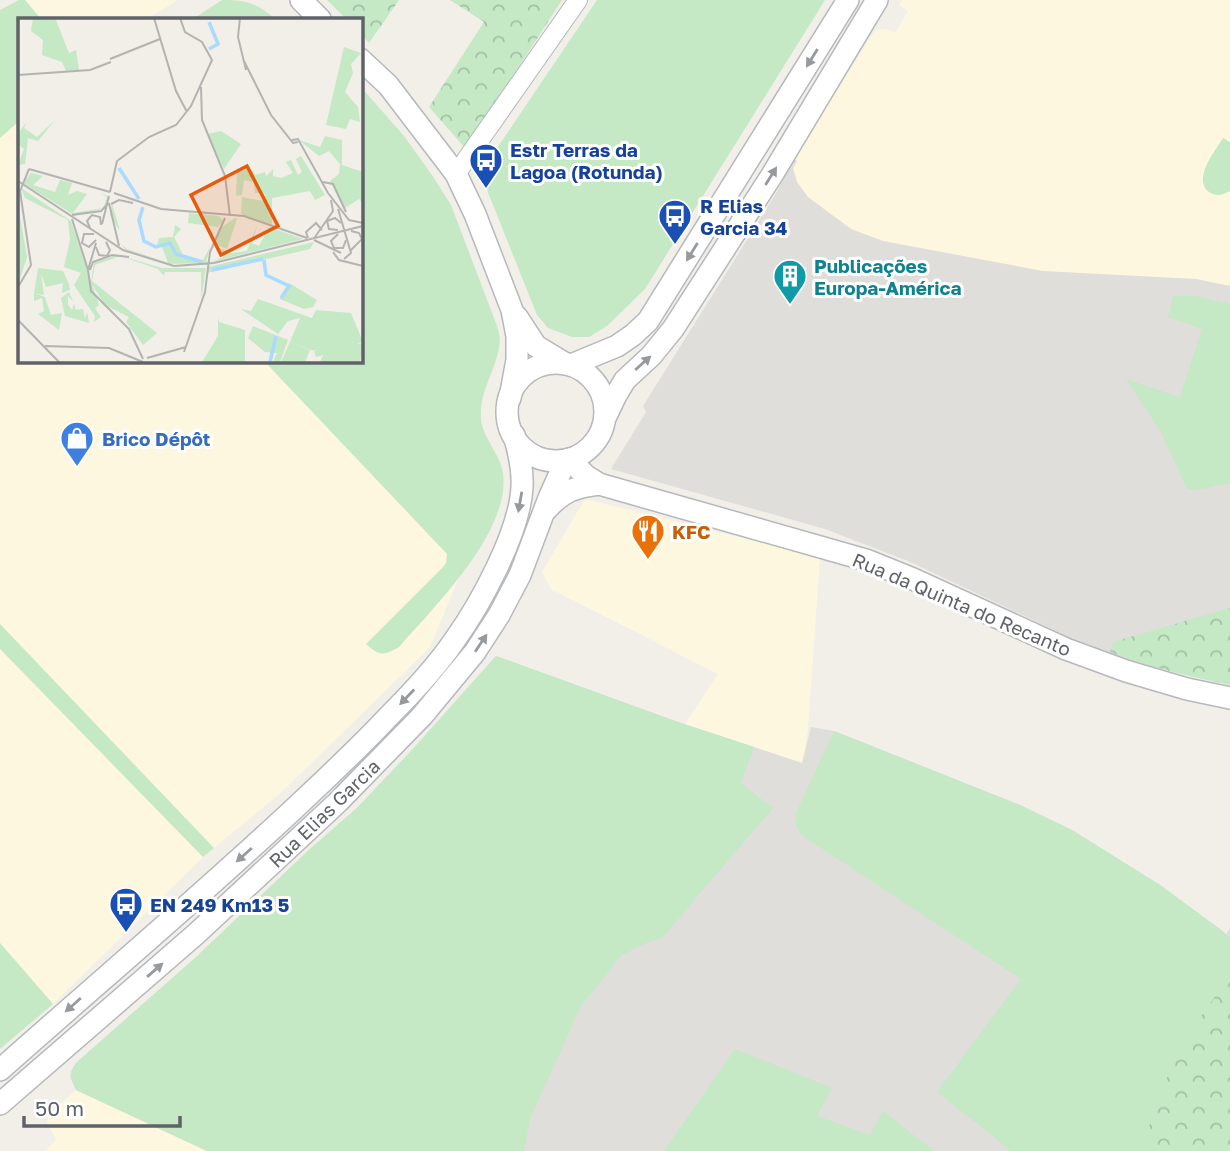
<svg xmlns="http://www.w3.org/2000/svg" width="1230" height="1151" font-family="'Golos Text',sans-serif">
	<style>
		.commercial { fill: #fef7e0 }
		.industrial { fill: #e0deda }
		.grass { fill: #c5e8c5 }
		.forest { fill: url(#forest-crowns) }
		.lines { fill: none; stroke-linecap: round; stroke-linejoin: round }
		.minor-casing { stroke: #b5b8bc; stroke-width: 20 }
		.tertiary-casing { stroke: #b5b8bc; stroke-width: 24 }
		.minor { stroke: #fff; stroke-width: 18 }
		.tertiary { stroke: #fff; stroke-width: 21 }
		.oneway { fill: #979a9d }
		.labels { text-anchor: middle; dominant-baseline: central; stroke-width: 6; stroke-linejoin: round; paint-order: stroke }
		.transit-label { font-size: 19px; font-weight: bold; fill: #164399; stroke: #fff; text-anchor: start }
		.culture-label { font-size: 19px; font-weight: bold; fill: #0d838f; stroke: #fff; text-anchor: start }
		.shop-label { font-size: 19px; font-weight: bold; fill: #366cbe; stroke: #fff; text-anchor: start }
		.food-label { font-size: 19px; font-weight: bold; fill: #c56008; stroke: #fff; text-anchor: start }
		.street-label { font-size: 19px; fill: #5f6368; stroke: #fff }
		.inset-river { fill: none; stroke: #aadaff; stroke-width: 3.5 }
		.inset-road { fill: none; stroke: #b3b3b1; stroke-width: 2 }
		.view { fill: #e8590c; fill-opacity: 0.15; stroke: #e8590c; stroke-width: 3.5 }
		.inset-edge { fill: none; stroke: #5f6368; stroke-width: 3.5 }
	</style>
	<defs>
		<pattern id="forest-crowns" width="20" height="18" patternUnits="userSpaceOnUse" patternTransform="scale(1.75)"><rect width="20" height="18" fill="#c5e8c5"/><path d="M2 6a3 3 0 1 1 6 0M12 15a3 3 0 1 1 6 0" fill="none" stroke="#a3c0a4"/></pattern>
	</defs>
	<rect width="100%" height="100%" fill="#f1efe8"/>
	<g class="commercial">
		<path d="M25 0H178L147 19H41Z"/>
		<path d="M902 0H1230V286L1196 279 1052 273 883 241 851 229 808 197 797 182 793 168 797 161 794 159 873 33 880 29 889 30 895 33 908 11 899 5Z"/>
		<path d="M19 108V360L265 361 464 565 430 647 284 790 203 857 53 1004 0 943V126Z"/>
		<path d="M585 499 820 557 808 728 803 763 685 724 718 674 551 589 542 572Z"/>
		<path d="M76 1090 207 1151H45L56 1140 47 1123 48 1115Z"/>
	</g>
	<g class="industrial">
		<path d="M794 159 797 161 793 168 797 182 808 197 851 229 883 241 1043 271 1196 279 1230 286V685L1186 675 1130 660 1071 638 908 561 825 529 611 469 646 412 643 406 775 195Z"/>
		<path d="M496 656 678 722 802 763 811 727 834 731 1020 805 1072 830 1160 885 1226 934 1230 928V1151H207L76 1090 70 1077 71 1071 76 1063 195 958 310 849 357 808 412 750Z"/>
	</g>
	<g class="grass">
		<path d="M19 0H25L41 19H19V124L17 123 0 138V10Z"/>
		<path d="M222 0C246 0 257 3 275 19H193Z"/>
		<path d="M597 0H825L645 289 607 326 589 337H572L548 328 537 315 481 175 485 166Z"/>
		<path d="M361 87 404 136 434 178 451 205 497 326C499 333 501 340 499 347 495 373 479 391 481 419 483 439 500 453 503 473 511 531 435 606 399 647 384 656 379 656 366 644L443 567 446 563 447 554 264 361 360 360Z"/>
		<path d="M1223 138 1230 142V191C1223 195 1216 197 1209 192 1192 179 1215 151 1223 138Z"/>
		<path d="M1173 296H1194L1230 304V483L1197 490 1187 489 1161 432 1126 379 1180 397 1202 329 1168 317Z"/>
		<path d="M0 624 214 848 203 857 0 649Z"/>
		<path d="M496 656 678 722 754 747 741 783 773 808 662 938 646 943 622 955 581 1006 530 1119 524 1151H207L76 1090C71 1079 69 1074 76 1063L195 958 310 849 357 808 412 750Z"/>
		<path d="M834 731 1020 805 1072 830 1160 885 1220 929 1230 938V975L1177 1051 1140 1151H1010V1150L937 1092 1021 979 801 835 796 825V813Z"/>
		<path d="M0 943 53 1004 0 1049Z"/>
		<path d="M735 1049 832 1088 817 1116 870 1135 883 1111 934 1151H664Z"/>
	</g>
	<g class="forest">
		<path d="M327 0H399L369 43 361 34 360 19H346Z"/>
		<path d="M450 0H562L466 149 429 107 484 22Z"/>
		<path d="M1230 608V685C1189 676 1149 667 1110 652L1113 642Z"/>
		<path d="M1230 975V1151H1140L1177 1051Z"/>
	</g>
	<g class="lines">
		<defs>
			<path id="minor" d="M456 174 578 0"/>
			<g id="tertiary">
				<path d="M301 0 320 19"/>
				<path d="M360 59 388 85 456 174 475 214 512 310 517 336V360L510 398"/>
				<path d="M517 317 536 346 566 364"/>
				<circle cx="556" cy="412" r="49"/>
				<path d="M571 365 617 346 633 335 648 321 848 0"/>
				<path d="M605 418 616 395 625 380 651 356 673 329 772 175 877 0"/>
				<path d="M569 459 586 476 599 484 866 560 913 579 1066 649 1126 671 1187 689 1230 698"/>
				<path d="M547 509C563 491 575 487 599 484"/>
				<path d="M0 1070C99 982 201 896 297 806 328 777 359 748 388 717 412 693 435 669 454 641 480 605 520 532 522 487 523 469 519 452 514 435"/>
				<path d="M0 1104 196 934 338 802 422 716 475 652 499 615 520 575 549 498 566 460"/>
			</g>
		</defs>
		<use href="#minor" class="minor-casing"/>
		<use href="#tertiary" class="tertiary-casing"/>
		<use href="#minor" class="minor"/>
		<use href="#tertiary" class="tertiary"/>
	</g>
	<defs><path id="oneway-solid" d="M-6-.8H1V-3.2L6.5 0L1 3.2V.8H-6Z" transform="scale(1.75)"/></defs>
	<g class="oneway">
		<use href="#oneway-solid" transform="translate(812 58) rotate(122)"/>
		<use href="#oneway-solid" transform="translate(771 176) rotate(-58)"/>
		<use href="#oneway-solid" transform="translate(692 252) rotate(122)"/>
		<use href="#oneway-solid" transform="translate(643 363) rotate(-42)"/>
		<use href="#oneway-solid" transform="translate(520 502) rotate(100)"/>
		<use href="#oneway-solid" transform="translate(481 643) rotate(-56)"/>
		<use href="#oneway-solid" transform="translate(407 697) rotate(134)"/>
		<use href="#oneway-solid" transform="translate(244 855) rotate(138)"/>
		<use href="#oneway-solid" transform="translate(155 970) rotate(-41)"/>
		<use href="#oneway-solid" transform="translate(73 1005) rotate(138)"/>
	</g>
	<defs>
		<symbol id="bus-pin" viewBox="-11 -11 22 30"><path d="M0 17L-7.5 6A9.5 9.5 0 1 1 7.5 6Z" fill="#1a4fb4" stroke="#fff"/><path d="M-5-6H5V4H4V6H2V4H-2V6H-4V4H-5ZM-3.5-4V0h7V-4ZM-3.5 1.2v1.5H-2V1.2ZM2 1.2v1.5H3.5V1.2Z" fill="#fff"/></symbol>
		<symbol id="building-pin" viewBox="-11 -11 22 30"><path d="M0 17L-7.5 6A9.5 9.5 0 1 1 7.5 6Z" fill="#0f9aa8" stroke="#fff"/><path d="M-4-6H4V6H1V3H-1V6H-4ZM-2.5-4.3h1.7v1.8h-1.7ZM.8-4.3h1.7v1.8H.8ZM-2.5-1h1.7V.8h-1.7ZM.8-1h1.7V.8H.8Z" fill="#fff"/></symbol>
		<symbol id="shop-pin" viewBox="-11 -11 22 30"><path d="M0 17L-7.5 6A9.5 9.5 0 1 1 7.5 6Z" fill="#3f7fe0" stroke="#fff"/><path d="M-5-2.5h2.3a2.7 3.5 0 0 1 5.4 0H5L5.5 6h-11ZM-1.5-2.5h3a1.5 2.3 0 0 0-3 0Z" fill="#fff"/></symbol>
		<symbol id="restaurant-pin" viewBox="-11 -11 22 30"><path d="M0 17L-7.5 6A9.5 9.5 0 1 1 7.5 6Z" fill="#e8710a" stroke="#fff"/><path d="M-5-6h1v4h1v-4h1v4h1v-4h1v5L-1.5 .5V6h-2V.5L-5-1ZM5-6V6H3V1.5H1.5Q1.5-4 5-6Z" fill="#fff"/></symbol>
	</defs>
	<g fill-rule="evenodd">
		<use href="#bus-pin" x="467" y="141" width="38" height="52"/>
		<use href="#bus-pin" x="656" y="197" width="38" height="52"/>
		<use href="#building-pin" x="771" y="257" width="38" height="52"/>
		<use href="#shop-pin" x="58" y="419" width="38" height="52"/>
		<use href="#restaurant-pin" x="629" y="512" width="38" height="52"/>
		<use href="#bus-pin" x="107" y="885" width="38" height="52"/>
	</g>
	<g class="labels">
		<g class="transit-label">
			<text x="510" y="149">Estr Terras da<tspan x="510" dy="22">Lagoa (Rotunda)</tspan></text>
			<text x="700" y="205">R Elias<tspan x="700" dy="22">Garcia 34</tspan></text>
			<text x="150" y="904">EN 249 Km13 5</text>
		</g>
		<g class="culture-label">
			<text x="814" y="265">Publicações<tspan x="814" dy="22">Europa-América</tspan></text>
		</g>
		<g class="shop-label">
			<text x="102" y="438">Brico Dépôt</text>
		</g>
		<g class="food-label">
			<text x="672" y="531">KFC</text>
		</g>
		<g class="street-label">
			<text transform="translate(962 604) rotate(23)">Rua da Quinta do Recanto</text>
			<text transform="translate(324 813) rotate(-44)">Rua Elias Garcia</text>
		</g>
	</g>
	<g transform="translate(18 18)">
		<rect width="345" height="345" fill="#f1efe8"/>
		<path d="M15 0 38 2 51 35 58 32 61 52 48 53 44 44 24 37 25 22 13 13ZM326 29 343 35 333 46 335 55 327 74 340 89 342 104 332 101 328 111 308 107ZM37 102 20 123 10 120 7 146 0 147 6 131 0 127V115L9 104 6 110 19 119ZM203 113 223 126 206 151 189 116ZM307 118 324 122V147L345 154V185L341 181 327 190 312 163 321 156 322 146 311 133 301 138 281 122 302 129ZM283 138 307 177 297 182 292 173 254 180V207L223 196 224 179 245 183 247 176 237 175 235 159 234 164 226 162 224 177 218 178 219 152H234L237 157 247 154 248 158 255 151V158L263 160 275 155 268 144 273 142 280 157 284 154 278 141ZM13 155 25 158 15 167 37 174 42 162 54 165 50 177 59 173 69 176 55 195 85 190 89 179 83 175 90 178 87 190 56 197 5 165ZM3 170 53 203 81 287 77 290 83 299 76 304 77 298 56 267 63 255 46 249 52 222 50 202 7 180ZM94 186 101 209 100 224 109 231 150 245 144 229 133 227H139L141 220 155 219 157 207 163 211 156 219 165 237 185 242 192 229 188 245 148 246 107 231 100 223 101 212 92 197ZM0 187 9 239 0 267ZM171 195 201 198 205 203 200 209 170 205ZM217 200 226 203 219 201 209 231 197 226 201 211ZM240 205 234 225 241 228 251 209 285 221 190 245 206 239 201 230 214 235 229 233ZM296 224 292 231 189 255 190 249ZM99 237 144 250H188L183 282V254H147L146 258 140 251 102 238 77 247 74 263 139 315 125 327 108 304 111 299 87 287 73 265 76 244ZM20 250 45 253 51 266 52 272 44 275 45 265 28 269 23 256 26 277 16 275 27 279 33 297 44 295 41 312 20 296 26 293 24 280 16 283V276ZM271 265 299 282 295 289 286 291 262 281ZM51 274 55 283 50 278V287L54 292 56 286 58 292 65 291 67 301 69 294 71 305 47 298 43 280ZM240 281 294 300 298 292 333 295 345 324 310 334 293 332 272 324 282 300 270 303 260 316 223 291 233 293ZM200 299 201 304 227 312V344H184L200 318ZM235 308 270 322 262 344H255L259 335 247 334 230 320Z" fill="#c5e8c5"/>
		<path d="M272 324 292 332 287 344H263ZM322 324 345 326 342 344H302L305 337 298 339 296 333 321 331Z" fill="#c5e8c5"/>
		<path class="inset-river" d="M191 4 200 26 191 31M101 150 121 181M125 189 121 202 126 223 138 229 152 225 158 236 184 244M246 242 248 257 271 268 263 280M194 252 245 241M252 344 258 318"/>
		<path class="inset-road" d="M136 0 158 73 169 94M222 0 220 19 228 52M345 36V89M92 41 142 21M226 43 253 97 275 125 280 124M0 57 72 52 93 44M183 69 184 102 207 158 212 198M274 122 280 121 310 175M11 151 92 174M0 163 105 232 156 248 196 245 345 208M305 164 315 166 328 194M92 174 99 143 131 119 158 107 173 88 194 42 184 24 167 14 162 0M96 175 143 191 226 198 289 220M310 175 331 202 345 205M91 185 101 228M93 186 101 182 115 185M320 191 333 235 326 241M54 197 83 193 90 186M54 201 70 252M84 206 91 178M72 210 69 203 74 197 82 199 83 207M320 212 311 211 309 203 317 200 323 205M76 216H66L64 225 71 229 78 222M320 216 313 223 316 230H325L328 222M297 219 315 193 313 182M290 220 288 214 298 205 304 212M296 222 323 235M78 225 70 252 73 273 111 311 125 341M78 229 81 237 89 238 92 232 88 224M332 233 344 221 341 215 333 213M315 234 321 242 345 248M72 252 75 244 94 237 111 239M0 269 13 247 2 173 11 151M0 302 41 344M27 328 91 330 125 344M166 334 187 274 192 234 207 200M129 340 168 329"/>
		<path class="view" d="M229 148 260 208 203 237 173 177Z"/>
		<rect width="345" height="345" class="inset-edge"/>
	</g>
	<path d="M24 1116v10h156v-10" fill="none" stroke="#5f6368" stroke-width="3.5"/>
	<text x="35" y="1116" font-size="21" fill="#5f6368" stroke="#ffffff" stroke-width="5" paint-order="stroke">50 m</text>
</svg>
